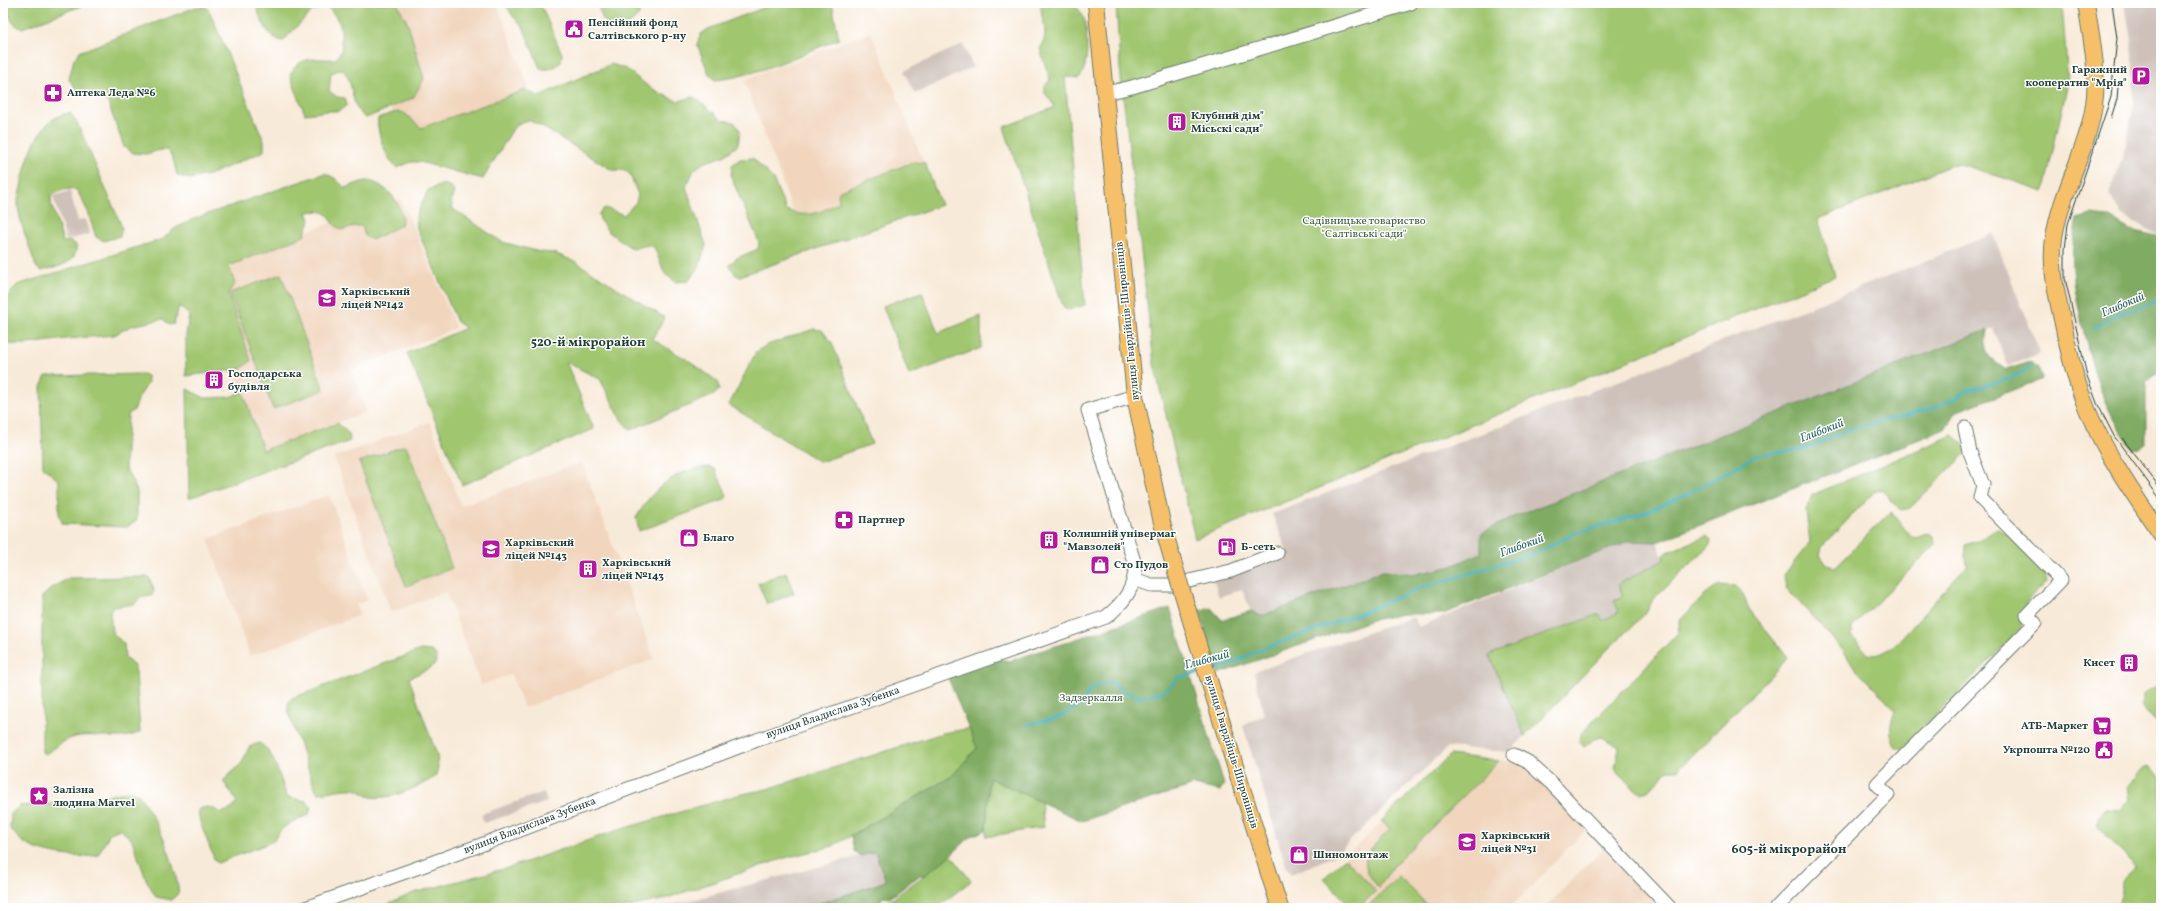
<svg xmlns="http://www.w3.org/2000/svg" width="2164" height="911" font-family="Vollkorn,serif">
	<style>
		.built { fill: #f1d5bd }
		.industrial { fill: #cec1ba }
		.green { fill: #a0c670; stroke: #608252 }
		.forest { fill: #80ab62; stroke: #50744b }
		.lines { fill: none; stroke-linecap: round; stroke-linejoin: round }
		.stream { stroke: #41b0bc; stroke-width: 3 }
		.minor-casing { stroke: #6b7a6d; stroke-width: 15 }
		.major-casing { stroke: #6b7a6d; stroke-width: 18 }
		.minor { stroke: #fff; stroke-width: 13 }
		.major { stroke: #f6c06b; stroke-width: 16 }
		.tram { stroke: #1f3d34; stroke-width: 1 }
		.major-bridge-casing { stroke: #6b7a6d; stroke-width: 18; stroke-linecap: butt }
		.major-bridge { stroke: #f6c06b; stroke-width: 16 }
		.labels { text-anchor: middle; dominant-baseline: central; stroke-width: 3; stroke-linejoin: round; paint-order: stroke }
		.poi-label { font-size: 11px; font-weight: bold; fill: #1f3d34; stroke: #fff; text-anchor: start }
		.park-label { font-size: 11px; fill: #3f5f43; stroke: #fff }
		.street-label { font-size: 11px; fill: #1f3d34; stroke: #fff }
		.water-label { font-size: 12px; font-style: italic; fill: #2b6564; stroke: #fff }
		.quarter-label { font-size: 13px; font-weight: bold; fill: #1f3d34; stroke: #fff }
	</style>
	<rect width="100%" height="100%" fill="#fff"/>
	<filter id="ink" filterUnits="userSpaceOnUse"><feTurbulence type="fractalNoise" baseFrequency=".025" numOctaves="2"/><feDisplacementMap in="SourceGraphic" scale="8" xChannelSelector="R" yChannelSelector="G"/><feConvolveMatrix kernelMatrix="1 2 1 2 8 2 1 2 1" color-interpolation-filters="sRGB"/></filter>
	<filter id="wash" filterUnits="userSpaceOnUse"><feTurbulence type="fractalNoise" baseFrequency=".012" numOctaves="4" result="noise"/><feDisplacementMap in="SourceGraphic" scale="16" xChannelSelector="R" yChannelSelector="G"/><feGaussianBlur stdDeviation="0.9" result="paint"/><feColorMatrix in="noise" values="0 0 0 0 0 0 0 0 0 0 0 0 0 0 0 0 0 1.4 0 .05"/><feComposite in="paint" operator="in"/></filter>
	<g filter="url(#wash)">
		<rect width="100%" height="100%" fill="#f8ead8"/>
		<g class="built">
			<path d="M389 3H497L529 88 401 136 356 15Z"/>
			<path d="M871 32 941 205 808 251 744 80Z"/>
			<path d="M401 199 456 328 352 370 366 412 263 450 200 268Z"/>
			<path d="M430 422 461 506 582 462 654 659 524 708 511 674 481 685 446 592 391 612 334 457Z"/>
			<path d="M329 495 367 600 356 604 360 615 250 656 208 539Z"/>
			<path d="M1450 755 1522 763 1588 827 1510 908H1352L1324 878Z"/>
			<path d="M1603 848 1665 908H1545Z"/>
		</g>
		<g class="industrial">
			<path d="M2125 3H2161V237L2121 214 2109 194 2126 146 2133 107V54Z"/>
			<path d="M963 44 973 67 915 94 904 71Z"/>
			<path d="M70 191 78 221 86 219 90 234 66 240 53 196Z"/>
			<path d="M1993 234 2040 353 2008 366 1993 328 1511 518 1481 553 1449 567 1415 574 1383 571 1261 616 1251 611 1242 589 1219 597 1213 579 1287 551 1272 514 1803 310Z"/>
			<path d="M1629 541 1657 542 1664 560 1618 584 1623 596 1619 612 1603 621 1600 614 1489 655 1525 736 1509 752 1448 747 1334 856 1291 874 1287 869 1243 726 1264 715 1254 672 1413 617 1419 627Z"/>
			<path d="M544 792 547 802 484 823 481 814Z"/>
			<path d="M875 852 886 881 806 908H661Z"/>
		</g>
		<g class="green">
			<path d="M6 3H89L22 28C10 25 9 14 6 3Z"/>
			<path d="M255 3H397L408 24 424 79 413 98 366 118C348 107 356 82 342 69L331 73 329 91 337 97 345 98 347 105 339 111H327L305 114 290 75C300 54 316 60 336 59L342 49C340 42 342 36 341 29 340 21 332 11 327 7L312 11 283 41C267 39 260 17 255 3Z"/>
			<path d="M505 3H540L562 54 561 62C555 68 549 71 540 68L523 27 512 15Z"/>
			<path d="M597 3H640L639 15 624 29 613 30 603 20Z"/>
			<path d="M776 3H832L839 39C799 55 758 76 715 80L709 74 697 44 701 34 708 29Z"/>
			<path d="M1041 3H1073C1078 8 1083 14 1085 22 1088 35 1089 68 1079 78L1065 77 1085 305 1068 310 1063 306 1004 127 1055 107 1045 93 1044 87 1050 80 1040 49C1051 30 1040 22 1041 3Z"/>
			<path d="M1116 3H2062L2068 82 2044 191 1957 163 1818 219 1835 276 1195 539 1154 364 1120 68Z"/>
			<path d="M196 7H206L210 12 264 141V151L209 175 189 179 177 175 173 159 168 150H160L146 154 133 153 124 147 107 100C85 95 83 101 69 79L74 59 79 52Z"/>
			<path d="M611 64 626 69 649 87 672 99 679 101 692 97 697 99 722 120 734 122 740 130 738 145 724 156 703 163 694 170 686 187 706 245 699 267 688 281 676 282 665 274 654 247 647 245 633 249C621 240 599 230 599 213L605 208 624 215 636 202 638 195 630 174 624 170H612L541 126 528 120 514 127 483 179 420 162H411L397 168C386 159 376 132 378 118 407 108 400 110 421 128L525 90 539 96Z"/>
			<path d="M70 113 76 120 122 227 120 236 104 241 96 237 87 210 77 190C67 187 60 191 51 196V203L63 242 70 241 76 245C78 265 56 267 41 271L36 267C30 247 20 225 18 205 17 200 20 192 21 187 26 160 38 116 70 113Z"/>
			<path d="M753 158 773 179 786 210C808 219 820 213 839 202L838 194 840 191 913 162 925 163 941 205 740 276 736 275 729 265 737 258 758 249 759 242 731 177 732 165 740 159Z"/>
			<path d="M325 173 336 179 345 188C351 186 359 182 366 181 384 181 407 207 401 225L372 240 365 236 362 226H355L341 230C326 222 336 208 307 212L310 220 304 236 229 266 235 284 228 293 251 361 241 369 186 376V335L189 315 179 306 174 324 169 325 163 319 131 326 114 335 66 339 27 344H3V302L17 285 163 239 174 229 196 218Z"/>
			<path d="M444 184 451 187 454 192 451 201 453 209 502 242 540 252 554 253 576 262 665 318 652 339 691 362 718 382 719 390 714 395 630 430 622 421 600 379 566 362 594 429 462 485 407 353 466 328 457 322 417 229 416 216 428 190Z"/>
			<path d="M281 274 324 390 273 409 230 293Z"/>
			<path d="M922 292 938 333 981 316V348L909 375 883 306Z"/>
			<path d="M814 329 822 330 832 343 872 444 820 462 729 405 756 352 767 345Z"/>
			<path d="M143 374 147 376 148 383 139 397 135 409 128 415 125 467 137 491V520L127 527 63 524 59 516V481L43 467 41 387 46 376Z"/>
			<path d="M187 389 205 398 229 397 243 392 263 450 338 423 349 434 350 441 189 498Z"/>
			<path d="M1953 435 1963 443 1966 453 1910 508 1902 510 1893 503 1882 489 1874 492 1822 547 1820 555 1827 565 1835 567 1890 512C1901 519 1904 534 1916 538L1929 533 1934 537 1935 545 1852 627V636L1868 654 1877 655 1893 647 1967 566 1965 545 1977 541 1997 528C2012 540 2045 563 2047 582 2031 598 2020 603 2021 628L1903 749 1896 747C1888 734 1890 724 1895 710L1852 665 1844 651 1786 588 1784 575 1810 542 1806 511 1812 495Z"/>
			<path d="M406 445 452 568 406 586 359 462Z"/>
			<path d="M710 467 715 469C719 478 724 487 727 496L724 500 639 531 636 518C653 488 675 469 710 467Z"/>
			<path d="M1707 536 1711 540 1710 545 1654 598 1645 614 1610 647 1525 736 1489 655 1599 614 1603 621 1619 612 1614 601 1623 596 1618 584 1664 560 1663 556 1668 552Z"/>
			<path d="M786 572 794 593 767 604 758 583Z"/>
			<path d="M149 577 154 590 152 596 139 598 135 604 113 607 110 612 112 632 124 644 125 658 134 666 136 672 140 732C121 743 96 732 75 737 63 740 56 748 45 754L42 752V597L53 587 69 578Z"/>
			<path d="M1719 585 1735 586 1743 594 1749 609 1788 658 1678 770H1668L1648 791 1640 793 1627 782 1615 768 1619 747 1602 737 1594 739 1584 747 1579 741 1580 735 1678 633 1680 620 1703 597Z"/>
			<path d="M421 650 431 651 436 655V662L432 667 409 678 437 755 438 768 435 777C418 787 392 800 371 797 365 796 361 790 355 789 341 788 331 792 318 793L315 789 288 711V704L292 698Z"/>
			<path d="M2161 684V723L2153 720 2141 706 2142 695Z"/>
			<path d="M990 725 977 748 952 776 833 846 785 858 661 900 624 908H380L413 893 511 867 615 831 738 795 767 789 943 733Z"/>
			<path d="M259 743C275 751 280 780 287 797L306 801 311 807 309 815C294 820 280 826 274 841L218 863 215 861 200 822 198 810C207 805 213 807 220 813L232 809 237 801 223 781 242 763 249 747Z"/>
			<path d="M1450 755 1499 761 1396 863 1378 887C1354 859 1368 852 1390 829L1381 821Z"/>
			<path d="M2146 766 2151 768 2161 777V908H2113C2121 900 2124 892 2121 881L2135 868 2133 863 2097 826V818L2106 809 2120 810 2130 799 2128 786Z"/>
			<path d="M989 778 1041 802 1044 827 986 837Z"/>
			<path d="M125 792 138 794C159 822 174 859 179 893L171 900 156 897 146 879 132 840 120 829 110 833 98 855C78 859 39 854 23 842 18 838 14 833 10 828L11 814 19 806 69 803Z"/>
			<path d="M951 855 971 881 936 908H888L886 904Z"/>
			<path d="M1345 858 1376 891 1358 908H1352L1324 878Z"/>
			<path d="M1399 876 1430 908H1366Z"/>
		</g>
		<g class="forest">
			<path d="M2091 215 2108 217 2130 230 2161 237V373L2153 375 2146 381V443L2139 447 2132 448C2106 415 2095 377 2085 337 2076 296 2067 261 2077 219Z"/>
			<path d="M1987 330C1983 355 1987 356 2006 370L2030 362 2038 368 2042 379 1955 412 1945 429 1657 542 1629 541 1443 614H1403L1372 620 1218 674 1199 610 1211 608 1222 620 1251 611 1261 616 1383 571 1416 574 1449 567 1481 553V534L1511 518Z"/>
			<path d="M1170 608 1224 784 1220 791 1194 785 1082 821 989 778 986 830 971 836 951 855 925 875H920L890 898 882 897 878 908H806L886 881 875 852 860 856 854 851 851 836 952 776 977 748 946 673 992 658 1010 661Z"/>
		</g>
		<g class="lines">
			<g class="stream">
				<path d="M2093 329 2117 315 2161 300"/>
				<path d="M1211 670 1227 666 1259 650 1356 615 1420 588 1539 552 1572 534 1644 513 1695 490 1757 455 1803 449 1851 429 1938 407 1968 390 2012 378 2032 366"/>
				<path d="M1026 725 1057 718 1081 705 1090 690 1099 685 1111 682 1120 689 1139 697 1163 692 1179 677 1202 672"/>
			</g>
		</g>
	</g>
	<g filter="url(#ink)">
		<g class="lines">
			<defs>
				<g id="minor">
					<path d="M1106 93 1132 87 1411 3"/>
					<path d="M1134 579 1151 585H1173L1231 571 1277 553"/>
					<path d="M1514 755 1528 762 1552 784 1670 908"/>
					<path d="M305 908 478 846 757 740 1106 617C1123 604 1136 588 1135 565L1088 410 1135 396"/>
					<path d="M1776 908 1888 795 1877 784 2035 623 2027 615 2061 580 1980 498 1983 485 1970 452 1965 428"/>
				</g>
				<g id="major">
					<path d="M1096 3 1135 396 1162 523 1174 565"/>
					<path d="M2086 3C2091 37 2099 71 2094 105 2087 151 2061 192 2054 238 2050 266 2056 292 2062 319 2068 349 2075 381 2087 409 2105 453 2134 495 2161 534"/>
					<path d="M1239 779 1280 908"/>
				</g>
			</defs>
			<use href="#minor" class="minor-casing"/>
			<use href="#major" class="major-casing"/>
			<use href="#minor" class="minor"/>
			<use href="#major" class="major"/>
			<g class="tram">
				<path d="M2112 3 2117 38 2111 97 2068 224 2065 249V278L2087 376 2097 403 2114 436 2161 500"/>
				<path d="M2111 118 2117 99 2118 87"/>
				<path d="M2122 438 2161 489"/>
			</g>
			<defs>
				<path id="major-bridge" d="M1174 565 1239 779"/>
			</defs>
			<use href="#major-bridge" class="major-bridge-casing"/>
			<use href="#major-bridge" class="major-bridge"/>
		</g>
	</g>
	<defs>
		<symbol id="civic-square" viewBox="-11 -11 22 22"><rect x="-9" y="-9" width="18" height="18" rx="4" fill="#b5179e" stroke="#fff"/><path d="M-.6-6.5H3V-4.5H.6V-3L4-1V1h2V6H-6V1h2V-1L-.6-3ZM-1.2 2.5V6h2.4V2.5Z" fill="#fff"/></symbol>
		<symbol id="parking-square" viewBox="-11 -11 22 22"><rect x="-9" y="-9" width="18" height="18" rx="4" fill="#b5179e" stroke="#fff"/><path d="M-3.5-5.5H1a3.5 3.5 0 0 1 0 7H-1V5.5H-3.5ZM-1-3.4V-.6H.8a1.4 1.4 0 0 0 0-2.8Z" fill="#fff"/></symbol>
		<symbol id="pharmacy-square" viewBox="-11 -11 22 22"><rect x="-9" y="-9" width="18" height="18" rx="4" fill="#b5179e" stroke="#fff"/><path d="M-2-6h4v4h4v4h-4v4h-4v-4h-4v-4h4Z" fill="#fff"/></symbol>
		<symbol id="building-square" viewBox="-11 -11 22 22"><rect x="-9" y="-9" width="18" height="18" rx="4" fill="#b5179e" stroke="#fff"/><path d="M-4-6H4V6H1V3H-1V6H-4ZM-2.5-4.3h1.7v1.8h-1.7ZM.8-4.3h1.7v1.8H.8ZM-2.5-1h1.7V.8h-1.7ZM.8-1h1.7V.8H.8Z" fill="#fff"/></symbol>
		<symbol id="school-square" viewBox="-11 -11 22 22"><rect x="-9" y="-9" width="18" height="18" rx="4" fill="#b5179e" stroke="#fff"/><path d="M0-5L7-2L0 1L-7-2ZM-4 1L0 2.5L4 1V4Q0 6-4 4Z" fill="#fff"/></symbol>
		<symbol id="shop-square" viewBox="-11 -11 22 22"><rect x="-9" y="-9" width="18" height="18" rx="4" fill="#b5179e" stroke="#fff"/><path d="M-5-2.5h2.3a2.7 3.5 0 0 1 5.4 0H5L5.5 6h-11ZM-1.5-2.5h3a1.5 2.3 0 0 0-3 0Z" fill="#fff"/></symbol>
		<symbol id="fuel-square" viewBox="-11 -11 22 22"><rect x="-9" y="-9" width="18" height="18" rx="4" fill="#b5179e" stroke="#fff"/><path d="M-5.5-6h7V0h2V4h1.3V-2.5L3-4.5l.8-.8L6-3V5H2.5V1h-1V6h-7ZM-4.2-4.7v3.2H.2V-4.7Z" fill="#fff"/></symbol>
		<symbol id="supermarket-square" viewBox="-11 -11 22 22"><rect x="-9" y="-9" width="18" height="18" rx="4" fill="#b5179e" stroke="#fff"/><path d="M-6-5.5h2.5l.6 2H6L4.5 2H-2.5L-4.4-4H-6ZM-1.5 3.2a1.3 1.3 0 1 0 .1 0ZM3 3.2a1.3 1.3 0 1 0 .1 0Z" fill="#fff"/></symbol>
		<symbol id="sight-square" viewBox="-11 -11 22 22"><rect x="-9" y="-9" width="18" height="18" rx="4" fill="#b5179e" stroke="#fff"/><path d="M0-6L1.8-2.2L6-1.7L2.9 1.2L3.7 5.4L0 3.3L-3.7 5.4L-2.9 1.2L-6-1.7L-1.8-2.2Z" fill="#fff"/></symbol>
	</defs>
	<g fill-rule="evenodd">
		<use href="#civic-square" x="563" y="18" width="22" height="22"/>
		<use href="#parking-square" x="2130" y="65" width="22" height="22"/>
		<use href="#pharmacy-square" x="42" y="82" width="22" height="22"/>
		<use href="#building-square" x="1166" y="111" width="22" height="22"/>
		<use href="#school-square" x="316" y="287" width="22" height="22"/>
		<use href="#building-square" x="203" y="369" width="22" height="22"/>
		<use href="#pharmacy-square" x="833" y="509" width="22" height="22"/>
		<use href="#shop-square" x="678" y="527" width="22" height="22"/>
		<use href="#building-square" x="1038" y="529" width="22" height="22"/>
		<use href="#fuel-square" x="1216" y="536" width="22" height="22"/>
		<use href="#school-square" x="480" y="538" width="22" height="22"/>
		<use href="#shop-square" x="1089" y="554" width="22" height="22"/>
		<use href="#building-square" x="577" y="558" width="22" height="22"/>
		<use href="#building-square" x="2118" y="652" width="22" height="22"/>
		<use href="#supermarket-square" x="2091" y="715" width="22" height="22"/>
		<use href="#civic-square" x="2093" y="739" width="22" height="22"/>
		<use href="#sight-square" x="28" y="785" width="22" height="22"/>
		<use href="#school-square" x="1456" y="831" width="22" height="22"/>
		<use href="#shop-square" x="1288" y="844" width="22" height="22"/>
	</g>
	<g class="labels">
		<g class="poi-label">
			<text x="588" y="23">Пенсійний фонд<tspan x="588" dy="13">Салтівського р-ну</tspan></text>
			<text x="2127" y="70" text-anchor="end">Гаражний<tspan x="2127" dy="13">кооператив "Мрія"</tspan></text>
			<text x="67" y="93">Аптека Леда №6</text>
			<text x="1191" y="116">Клубний дім"<tspan x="1191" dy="13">Місьскі сади"</tspan></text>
			<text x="341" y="292">Харківський<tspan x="341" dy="13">ліцей №142</tspan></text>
			<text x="228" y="374">Господарська<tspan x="228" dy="13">будівля</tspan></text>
			<text x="858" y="520">Партнер</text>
			<text x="1063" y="534">Колишній універмаг<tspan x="1063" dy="13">"Мавзолей"</tspan></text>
			<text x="703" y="538">Благо</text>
			<text x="505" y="543">Харківьский<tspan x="505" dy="13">ліцей №143</tspan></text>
			<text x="1241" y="547">Б-сеть</text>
			<text x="602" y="563">Харківський<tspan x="602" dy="13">ліцей №143</tspan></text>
			<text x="1114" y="565">Сто Пудов</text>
			<text x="2115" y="663" text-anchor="end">Кисет</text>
			<text x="2088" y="726" text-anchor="end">АТБ-Маркет</text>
			<text x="2090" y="750" text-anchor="end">Укрпошта №120</text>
			<text x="53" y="790">Залізна<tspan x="53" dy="13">людина Marvel</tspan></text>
			<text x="1481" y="836">Харківський<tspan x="1481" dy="13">ліцей №31</tspan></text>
			<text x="1313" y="855">Шиномонтаж</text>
		</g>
		<g class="park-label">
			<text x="1364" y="221">Садівницьке товариство<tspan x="1364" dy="13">"Салтівські сади"</tspan></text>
			<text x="1091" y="698">Задзеркалля</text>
		</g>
		<g class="street-label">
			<text transform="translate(1128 321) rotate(-96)">вулиця Гвардійців-Широнінців</text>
			<text transform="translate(833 713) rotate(-19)">вулиця Владислава Зубенка</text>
			<text transform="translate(1231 752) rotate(73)">вулиця Гвардійців-Широнінців</text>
			<text transform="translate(530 826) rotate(-21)">вулиця Владислава Зубенка</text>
		</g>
		<g class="water-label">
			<text transform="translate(2123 305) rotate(-23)">Глибокий</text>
			<text transform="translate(1822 431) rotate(-21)">Глибокий</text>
			<text transform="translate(1522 546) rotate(-20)">Глибокий</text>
			<text transform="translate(1207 660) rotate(-15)">Глибокий</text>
		</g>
		<g class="quarter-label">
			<text x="588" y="343">520-й мікрорайон</text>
			<text x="1789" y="850">605-й мікрорайон</text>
		</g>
	</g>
	<rect width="2164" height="911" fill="none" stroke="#fff" stroke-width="16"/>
</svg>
